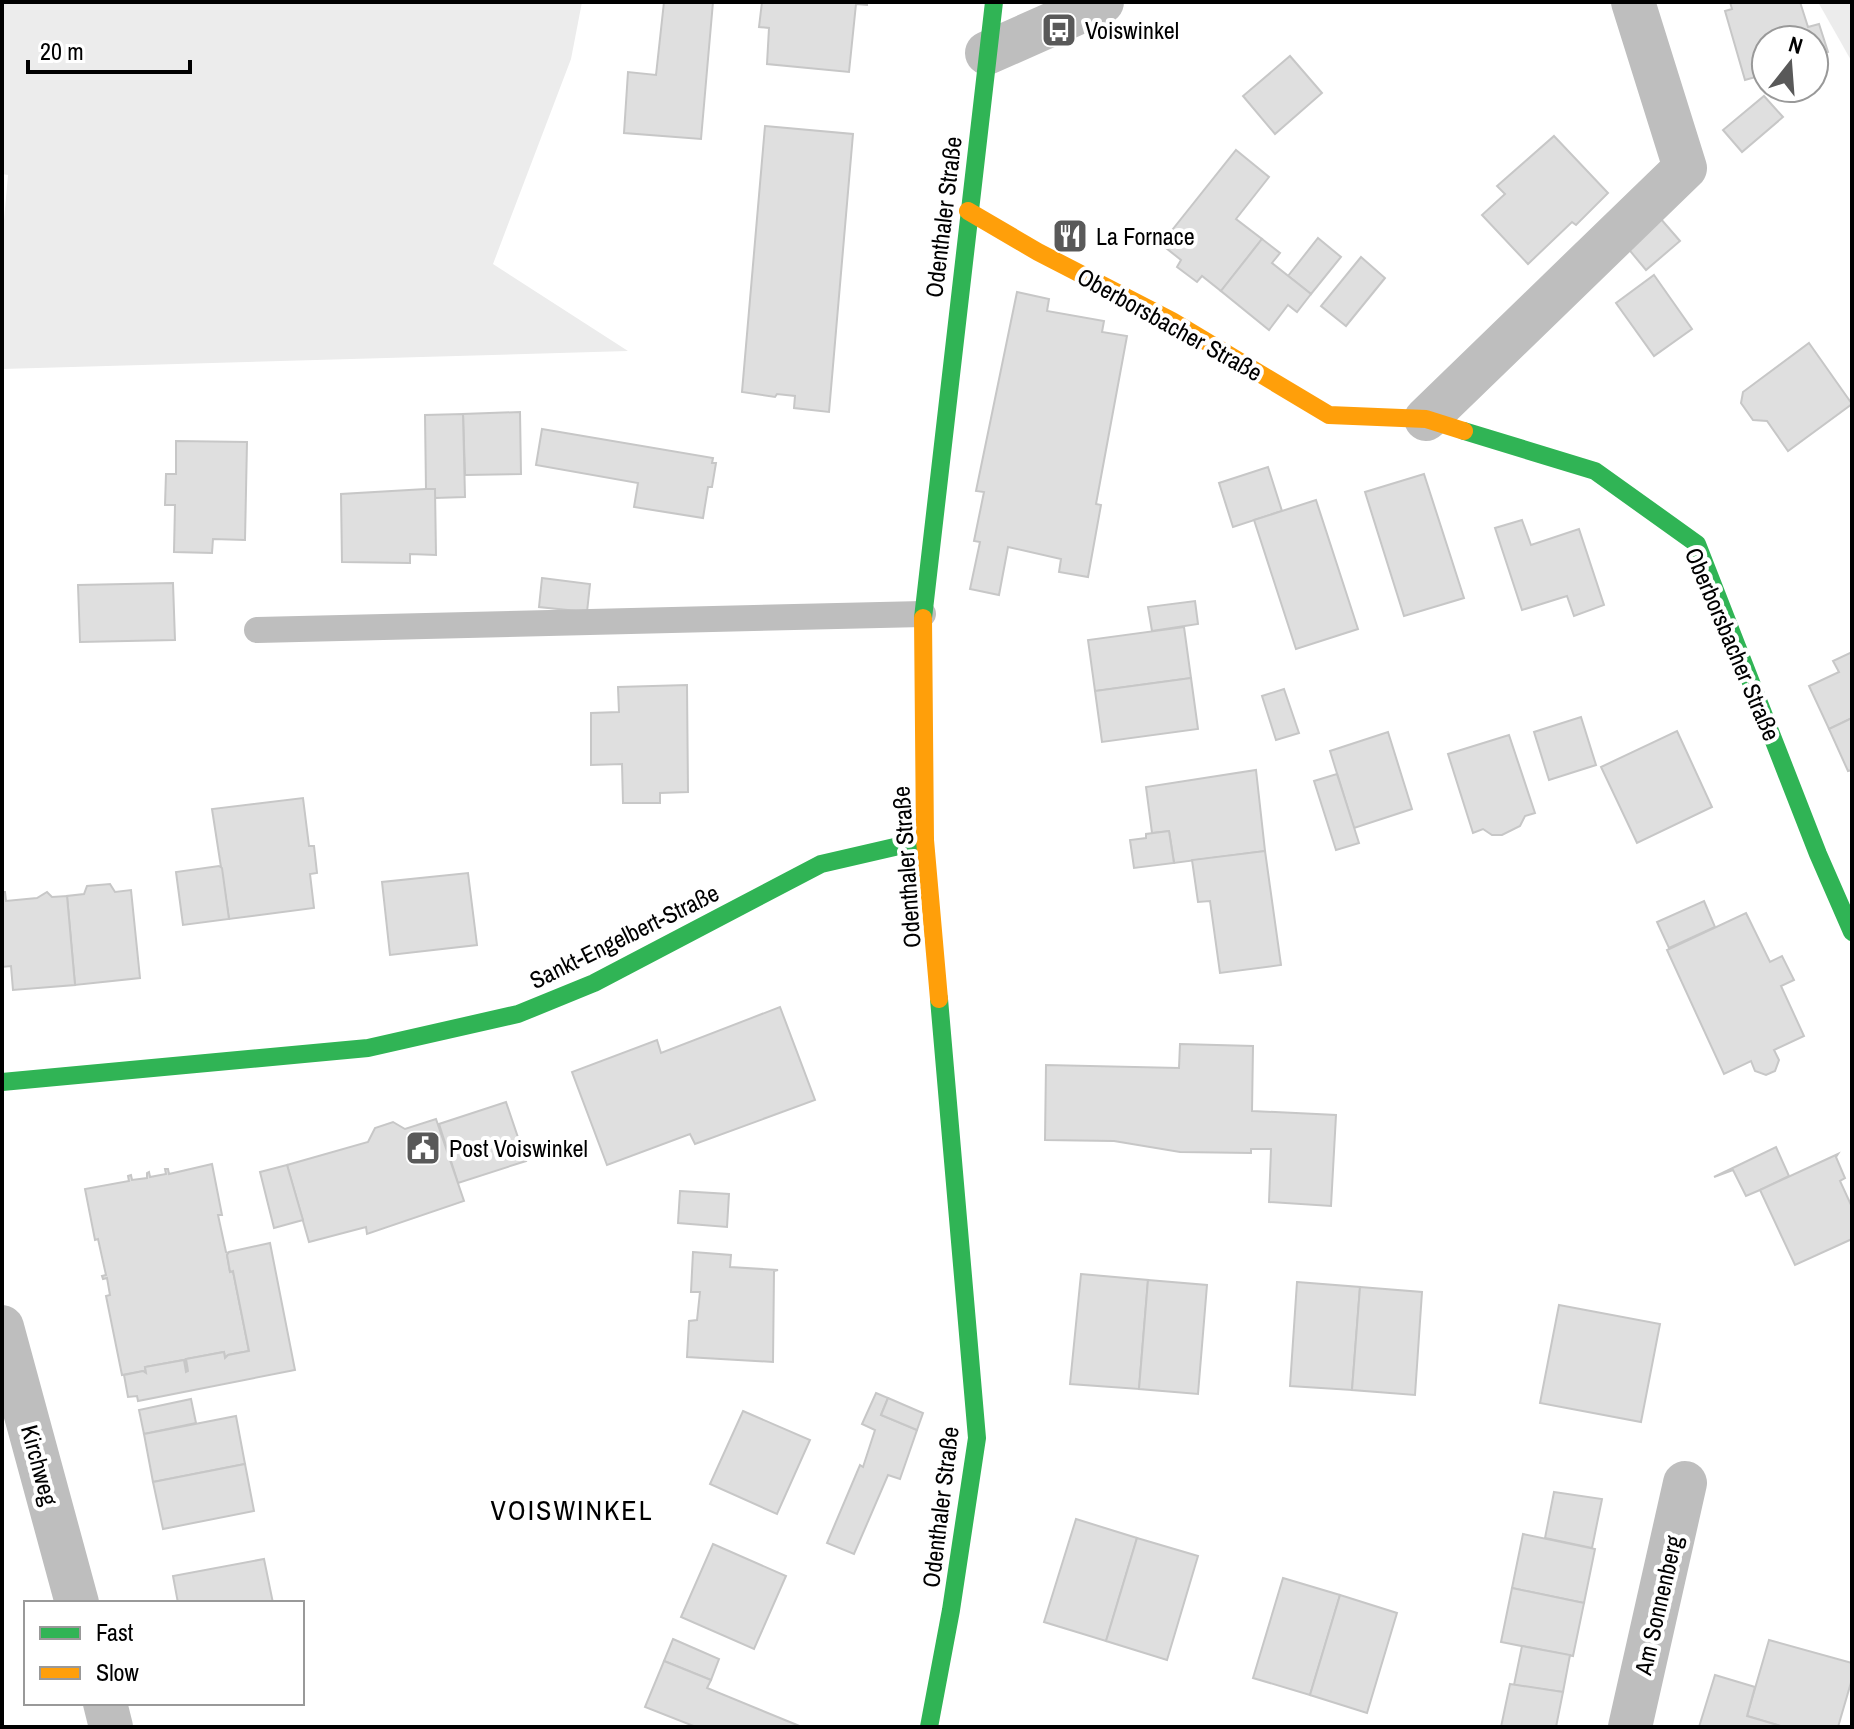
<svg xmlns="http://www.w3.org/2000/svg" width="1854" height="1729" font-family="'Archivo Narrow',sans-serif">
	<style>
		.green { fill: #ececec }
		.building { fill: #dfdfdf; stroke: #c7c7c7; stroke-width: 2 }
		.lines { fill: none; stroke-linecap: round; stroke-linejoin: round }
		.lane { stroke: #bebebe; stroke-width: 26 }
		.street { stroke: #bebebe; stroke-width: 44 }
		.fast { stroke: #30b455; stroke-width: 18 }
		.slow { stroke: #ff9f0a; stroke-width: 18 }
		.labels { text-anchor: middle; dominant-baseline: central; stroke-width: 8; stroke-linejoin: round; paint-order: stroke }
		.poi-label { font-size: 24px; fill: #000; stroke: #fff; text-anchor: start }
		.street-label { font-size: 24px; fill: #000; stroke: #fff }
		.quarter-label { font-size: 28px; letter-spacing: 2px; fill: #000; stroke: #fff }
	</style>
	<rect width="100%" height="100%" fill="#fff"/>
	<g class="green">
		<path d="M2 2H582L571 59 493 264 628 351 2 369V243L8 175 2 174Z"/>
		<path d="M1818 2H1852V62Z"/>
	</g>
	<g class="building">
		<path d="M664 2H713L701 139 624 133 628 72 656 75Z"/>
		<path d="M762 2H867V5L856 4 849 72 767 64 769 28 759 27Z"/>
		<path d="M1730 2H1800L1808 27 1819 24 1828 52 1814 58V40H1766V74L1745 80 1725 11 1732 9Z"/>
		<path d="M1290 56 1322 93 1275 134 1243 96Z"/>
		<path d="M1764 96 1783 117 1742 152 1723 130Z"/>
		<path d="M765 126 853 134 829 412 794 408 795 396 777 394 775 397 742 392Z"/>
		<path d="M1554 136 1608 193 1576 225 1572 222 1528 264 1482 215 1505 194 1497 186Z"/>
		<path d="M1236 150 1269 177 1236 219 1262 239 1221 291 1202 276 1197 282 1177 267 1181 260 1161 244Z"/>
		<path d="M1660 218 1680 241 1646 270 1626 246Z"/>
		<path d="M1318 238 1341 257 1311 294 1288 276Z"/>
		<path d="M1262 239 1280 253 1272 263 1311 294 1297 312 1288 305 1269 330 1221 291Z"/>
		<path d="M1361 257 1385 278 1346 326 1321 306Z"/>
		<path d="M1654 275 1692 329 1654 356 1616 303Z"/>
		<path d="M1017 292 1049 299 1047 311 1104 321 1102 332 1127 336 1096 504 1101 505 1088 577 1059 572 1061 559 1008 547 999 595 970 589 980 542 974 541 984 492 976 491Z"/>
		<path d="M1809 343 1852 404 1788 451 1767 421 1753 420 1741 403 1743 392Z"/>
		<path d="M520 412 521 474 465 475 463 414Z"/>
		<path d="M463 414 465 497 435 498V489H426L425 415Z"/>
		<path d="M542 429 713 458 712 463H716L712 487H708L703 518 634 507 638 483 536 465Z"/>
		<path d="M176 441 247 442 245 540 213 539 212 553 174 552 175 505H165L166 474H176Z"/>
		<path d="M1268 467 1282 511 1233 527 1219 483Z"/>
		<path d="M1424 474 1464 598 1404 616 1365 492Z"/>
		<path d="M426 489H435L436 555 410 554V563L342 562 341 494Z"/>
		<path d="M1316 500 1358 629 1296 649 1254 520Z"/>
		<path d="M1522 520 1531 545 1579 529 1604 605 1574 616 1567 596 1522 610 1495 528Z"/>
		<path d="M542 578 590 584 587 612 539 607Z"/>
		<path d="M173 583 175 640 80 642 78 585Z"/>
		<path d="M1195 601 1198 624 1152 631 1148 607Z"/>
		<path d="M1184 627 1191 678 1095 691 1088 640Z"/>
		<path d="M1852 652V718L1829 729 1809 686 1839 672 1833 661Z"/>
		<path d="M1191 678 1198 729 1102 742 1095 691Z"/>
		<path d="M687 685 688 792 660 793V803H623L622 764 591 765V713L619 712 618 687Z"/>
		<path d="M1284 689 1299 733 1276 740 1262 696Z"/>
		<path d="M1581 717 1596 765 1549 780 1534 732Z"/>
		<path d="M1852 718V770L1848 771 1829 729Z"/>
		<path d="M1677 731 1712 807 1637 843 1601 767Z"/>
		<path d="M1388 732 1412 809 1354 828 1330 751Z"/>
		<path d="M1509 735 1535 813 1525 816 1520 826 1502 835H1492L1483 829 1473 833 1448 754Z"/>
		<path d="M1256 770 1265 851 1174 863 1169 831 1152 833 1146 787Z"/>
		<path d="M1337 774 1359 843 1336 850 1314 781Z"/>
		<path d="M303 798 309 846H314L317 873 310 874 314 908 229 919 212 809Z"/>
		<path d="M1169 831 1174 863 1134 868 1130 840 1146 838V834Z"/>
		<path d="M1265 851 1281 965 1220 973 1210 901 1198 902 1192 860Z"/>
		<path d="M219 866 222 868 229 919 183 925 176 872Z"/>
		<path d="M468 873 477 945 390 955 382 882Z"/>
		<path d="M110 884 115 892 131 890 140 978 75 985 67 896 84 894 87 886Z"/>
		<path d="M2 892H5L6 901 37 898 47 892 52 897 67 896 75 985 13 990 11 966 2 967Z"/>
		<path d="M1704 901 1715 927 1669 948 1657 922Z"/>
		<path d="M1746 913 1770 962 1782 956 1794 980 1781 986 1804 1036 1774 1050 1779 1060 1775 1071 1766 1075 1755 1071 1751 1061 1724 1074 1667 950Z"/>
		<path d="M780 1007 815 1100 695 1144 690 1134 607 1165 572 1072 657 1040 661 1053Z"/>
		<path d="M1180 1044 1253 1046 1252 1111 1336 1115 1331 1206 1269 1202 1271 1149H1251V1153L1180 1152 1114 1141 1045 1140 1046 1065 1179 1068Z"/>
		<path d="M506 1102 526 1161 458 1183 439 1124Z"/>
		<path d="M436 1119 464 1201 367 1234 366 1227 309 1242 287 1165 368 1142 375 1128 393 1122 405 1129Z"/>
		<path d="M1776 1147 1789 1176 1760 1190 1746 1196 1733 1170 1714 1177Z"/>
		<path d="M1838 1154 1836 1157 1845 1178 1840 1181 1852 1207V1239L1795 1265 1760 1190Z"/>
		<path d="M212 1164 222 1215H218L226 1252 230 1254 227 1255 230 1272 233 1271 249 1351 228 1355 225 1358 224 1352 186 1359 188 1371 186 1372 184 1360 145 1367 146 1373 143 1371 122 1375 106 1296 110 1295 107 1278 103 1279 102 1276 106 1275 98 1239 95 1240 85 1189 129 1181 128 1176 131 1175 132 1180 147 1178V1173L149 1172 150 1177 166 1174 165 1169H168L169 1174Z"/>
		<path d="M287 1165 303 1220 274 1228 260 1172Z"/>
		<path d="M680 1191 729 1194 727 1227 678 1223Z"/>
		<path d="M270 1243 295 1370 138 1401 137 1396 128 1397 124 1375 143 1371 146 1373 145 1367 184 1360 186 1372 188 1371 186 1359 224 1352 225 1358 228 1355 249 1351 233 1271 230 1272 227 1255 229 1252Z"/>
		<path d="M693 1252 731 1255 730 1267 778 1270 774 1271 773 1362 687 1357 689 1321 697 1320 700 1292H691Z"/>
		<path d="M1081 1274 1148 1280 1139 1389 1070 1384Z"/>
		<path d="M1148 1280 1207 1285 1198 1394 1139 1389Z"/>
		<path d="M1297 1282 1360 1287 1352 1390 1290 1386Z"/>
		<path d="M1360 1287 1422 1292 1415 1395 1352 1390Z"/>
		<path d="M1559 1305 1660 1324 1641 1422 1540 1403Z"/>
		<path d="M876 1393 888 1398 881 1415 917 1430 900 1479 888 1475 854 1554 827 1543 860 1465 863 1467 875 1430 862 1424Z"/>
		<path d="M888 1398 923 1413 917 1430 881 1415Z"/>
		<path d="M191 1399 196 1423 144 1434 139 1410Z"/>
		<path d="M743 1411 810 1440 777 1514 710 1484Z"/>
		<path d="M236 1416 245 1464 153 1482 144 1434Z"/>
		<path d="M245 1464 254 1511 163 1529 153 1482Z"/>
		<path d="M1554 1492 1602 1499 1592 1548 1545 1538Z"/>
		<path d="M1076 1519 1137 1538 1106 1641 1044 1622Z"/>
		<path d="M1523 1534 1595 1549 1584 1603 1512 1588Z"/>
		<path d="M1137 1538 1198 1556 1167 1660 1106 1641Z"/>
		<path d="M713 1544 786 1576 754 1649 681 1617Z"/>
		<path d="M264 1559 273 1603H178L173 1576Z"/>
		<path d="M1283 1578 1340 1595 1310 1695 1253 1678Z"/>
		<path d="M1512 1588 1584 1603 1573 1656 1501 1642Z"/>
		<path d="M1340 1595 1397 1613 1367 1713 1310 1695Z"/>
		<path d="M673 1639 719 1659 711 1680 664 1661Z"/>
		<path d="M1769 1640 1852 1663V1679L1838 1727H1784L1747 1716Z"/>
		<path d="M1522 1646 1570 1655 1563 1692 1514 1685Z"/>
		<path d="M664 1661 711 1680 707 1688 802 1727H696L645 1707Z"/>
		<path d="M1715 1675 1755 1687 1747 1716 1784 1727H1699Z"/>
		<path d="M1510 1684 1563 1692 1556 1727H1501Z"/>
	</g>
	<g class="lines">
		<path class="lane" d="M257 630 923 614"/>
		<g class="street">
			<path d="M987 53 1102 2"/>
			<path d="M1426 419 1685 168 1633 2"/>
			<path d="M2 1327 77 1603"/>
			<path d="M105 1703 111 1727"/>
			<path d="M1630 1727 1685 1483"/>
		</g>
		<g class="fast">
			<path d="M1464 431 1595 471 1697 544 1818 854 1852 932"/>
			<path d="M923 618 994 2"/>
			<path d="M2 1082 368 1048 518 1014 594 983 821 864 925 840"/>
			<path d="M929 1727 951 1610 977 1438 939 999"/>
		</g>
		<g class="slow">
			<path d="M968 211 1038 252 1172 321 1329 415 1426 419 1464 431"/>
			<path d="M923 618 925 840 939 999"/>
		</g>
	</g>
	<defs>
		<symbol id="bus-square" viewBox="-11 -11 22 22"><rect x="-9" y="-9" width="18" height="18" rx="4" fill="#595959" stroke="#fff"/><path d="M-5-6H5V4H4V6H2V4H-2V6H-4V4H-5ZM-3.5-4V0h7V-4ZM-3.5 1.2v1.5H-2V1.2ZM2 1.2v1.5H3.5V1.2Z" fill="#fff"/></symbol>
		<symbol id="restaurant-square" viewBox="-11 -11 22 22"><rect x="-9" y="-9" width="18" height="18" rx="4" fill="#595959" stroke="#fff"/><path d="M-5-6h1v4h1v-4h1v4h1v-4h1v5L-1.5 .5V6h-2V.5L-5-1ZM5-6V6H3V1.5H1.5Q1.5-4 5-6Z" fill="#fff"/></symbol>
		<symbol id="civic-square" viewBox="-11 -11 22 22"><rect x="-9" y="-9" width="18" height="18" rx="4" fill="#595959" stroke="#fff"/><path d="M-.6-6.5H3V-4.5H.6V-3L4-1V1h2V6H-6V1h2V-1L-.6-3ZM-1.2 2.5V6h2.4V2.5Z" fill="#fff"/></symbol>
	</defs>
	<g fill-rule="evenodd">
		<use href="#bus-square" x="1039" y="10" width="40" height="40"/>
		<use href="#restaurant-square" x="1050" y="216" width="40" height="40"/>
		<use href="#civic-square" x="403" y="1128" width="40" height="40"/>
	</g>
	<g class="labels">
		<g class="poi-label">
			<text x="1085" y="30">Voiswinkel</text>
			<text x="1096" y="236">La Fornace</text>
			<text x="449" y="1148">Post Voiswinkel</text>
		</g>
		<g class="street-label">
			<text transform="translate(943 217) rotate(-83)">Odenthaler Straße</text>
			<text transform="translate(1170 324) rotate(29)">Oberborsbacher Straße</text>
			<text transform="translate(1733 644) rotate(67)">Oberborsbacher Straße</text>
			<text transform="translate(906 867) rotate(-94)">Odenthaler Straße</text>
			<text transform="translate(624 936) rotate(-26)">Sankt-Engelbert-Straße</text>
			<text transform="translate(40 1465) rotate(75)">Kirchweg</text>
			<text transform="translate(940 1507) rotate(-83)">Odenthaler Straße</text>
			<text transform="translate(1658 1605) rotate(-77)">Am Sonnenberg</text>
		</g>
		<g class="quarter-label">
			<text x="572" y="1510">VOISWINKEL</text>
		</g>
	</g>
	<rect width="1854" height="1729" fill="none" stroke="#000000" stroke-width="8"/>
	<rect x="24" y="1601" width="280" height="104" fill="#ffffff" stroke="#999999" stroke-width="2"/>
	<rect x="40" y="1627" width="40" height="12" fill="#30b455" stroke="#999999" stroke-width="2"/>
	<text x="96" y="1641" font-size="24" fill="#000000">Fast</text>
	<rect x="40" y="1667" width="40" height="12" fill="#ff9f0a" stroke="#999999" stroke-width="2"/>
	<text x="96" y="1681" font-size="24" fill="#000000">Slow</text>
	<g transform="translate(1790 64) rotate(17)"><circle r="38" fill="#ffffff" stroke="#999999" stroke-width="2"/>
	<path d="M0-6L14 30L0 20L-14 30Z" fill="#595959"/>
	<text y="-12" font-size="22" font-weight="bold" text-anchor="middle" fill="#000000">N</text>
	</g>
	<path d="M28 60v12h162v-12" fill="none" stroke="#000000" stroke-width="4"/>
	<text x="40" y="60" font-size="24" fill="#000000" stroke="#ffffff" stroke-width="6" paint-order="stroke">20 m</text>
</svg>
